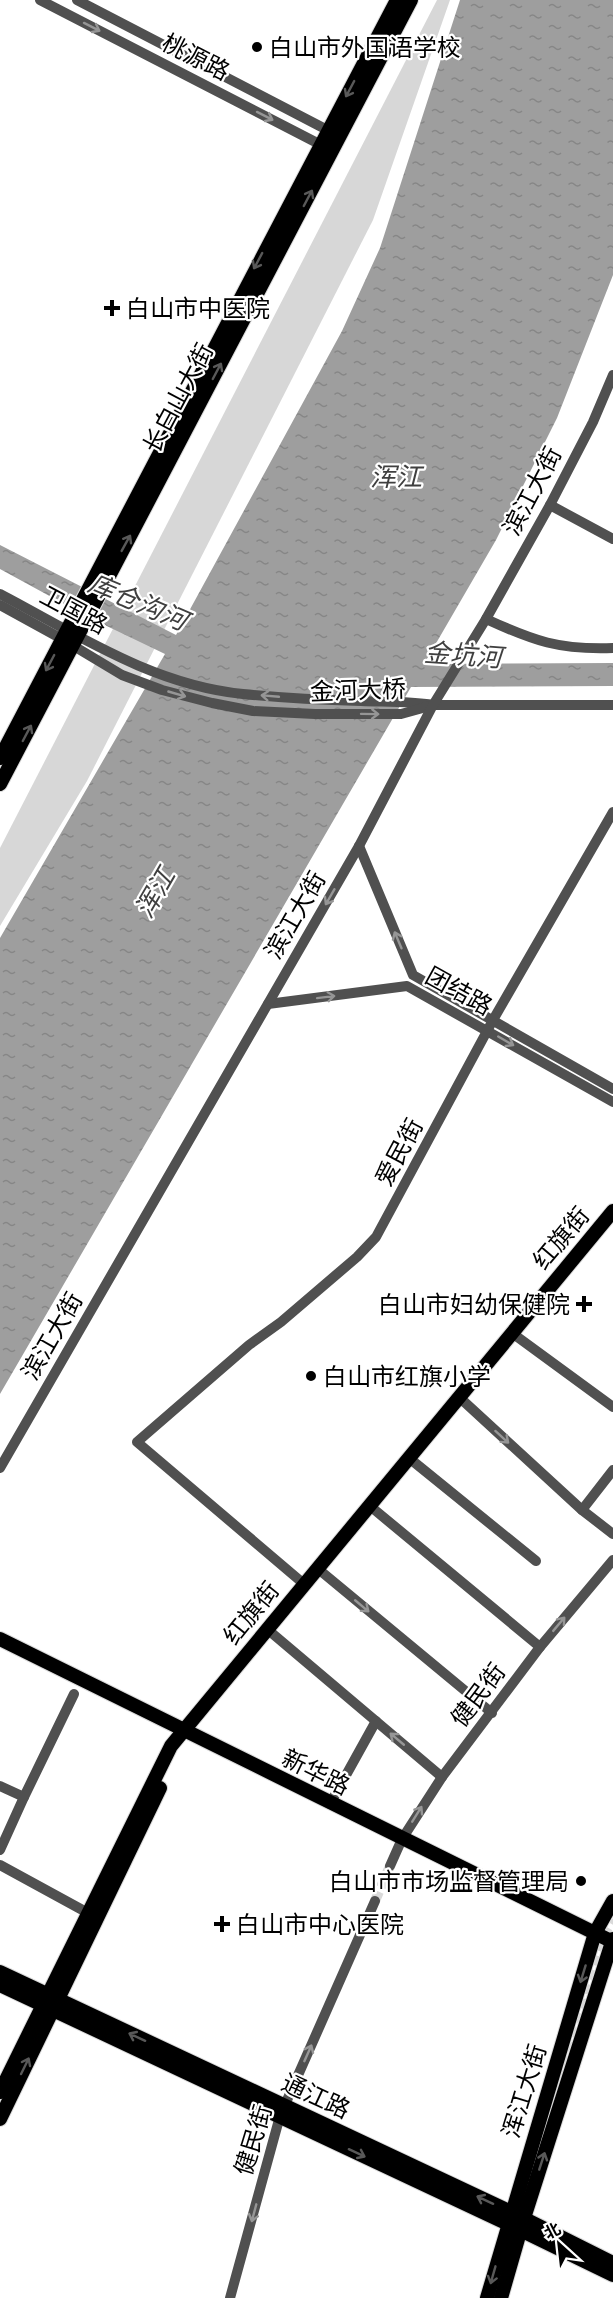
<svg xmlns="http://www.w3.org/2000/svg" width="613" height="2298" font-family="Jost,'Noto Sans SC',sans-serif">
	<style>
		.green { fill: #d7d7d7 }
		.water { fill: url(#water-ripples) }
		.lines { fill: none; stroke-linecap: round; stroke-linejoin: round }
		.minor-tunnel { stroke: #d9d9d9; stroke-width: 10; stroke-dasharray: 10 5; stroke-linecap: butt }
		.major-casing { stroke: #dbdbdb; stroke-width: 16 }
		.minor { stroke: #505050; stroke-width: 10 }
		.major { stroke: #000; stroke-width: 14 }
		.oneway { stroke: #969696 }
		.oneway2 { stroke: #595959 }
		.poi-dot { fill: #000; stroke: #fff; stroke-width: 2 }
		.labels { text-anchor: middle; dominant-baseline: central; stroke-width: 4.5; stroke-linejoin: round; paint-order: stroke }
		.poi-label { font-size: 24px; fill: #000; stroke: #fff; text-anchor: start }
		.street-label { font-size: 24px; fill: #000; stroke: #fff }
		.water-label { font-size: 26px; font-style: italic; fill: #3f3f3f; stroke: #fff }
	</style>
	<defs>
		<pattern id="water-ripples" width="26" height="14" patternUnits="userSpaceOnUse" patternTransform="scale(1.5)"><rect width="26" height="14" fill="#9e9e9e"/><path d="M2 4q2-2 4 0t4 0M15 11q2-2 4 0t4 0" fill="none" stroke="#868686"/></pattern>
	</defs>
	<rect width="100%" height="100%" fill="#fff"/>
	<path class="green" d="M437 0H450L373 220 87 781 0 926V848Z"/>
	<path class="water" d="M460 0H613V275L557 418 496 540 424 664 613 663V686L411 687 0 1394V938L165 654 88 617 0 569V545L176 635 342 331 380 248Z"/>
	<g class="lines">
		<g class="minor-tunnel">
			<path d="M375 1901 390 1866"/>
			<path d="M554 2094 604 1935 613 1919"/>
		</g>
		<defs>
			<g id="major">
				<path d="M0 758 397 0"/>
				<path d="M0 784 411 0"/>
				<path d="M0 1639 613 1942"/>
				<path d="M0 1972 511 2212 613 2263"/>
				<path d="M0 1985 508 2224 613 2275"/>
				<path d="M0 2092 171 1746 613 1211"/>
				<path d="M0 2119 160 1788"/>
				<path d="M487 2298 595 1933 613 1901"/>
				<path d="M501 2298 524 2218 613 1939"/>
			</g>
		</defs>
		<use href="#major" class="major-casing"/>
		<g class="minor">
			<path d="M40 0 327 148"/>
			<path d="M77 0 335 134"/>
			<path d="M550 505 613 539"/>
			<path d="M0 594C78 635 153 685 243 694 282 698 321 700 361 701 385 702 409 701 433 705H613"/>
			<path d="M0 605 62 639 122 675 162 690 212 703 253 711 315 714H401L430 706"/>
			<path d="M486 619C534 641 559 650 613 648"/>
			<path d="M359 846 413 975 613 1089"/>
			<path d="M268 1004 407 986 613 1102"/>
			<path d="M512 1333 613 1407"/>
			<path d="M459 1397 582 1510 613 1534"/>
			<path d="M409 1458 536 1561"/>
			<path d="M0 1468 359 846 433 705 486 619 550 505 593 422 613 375"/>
			<path d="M370 1506 540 1647"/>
			<path d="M582 1510 613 1470"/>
			<path d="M317 1568 492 1713"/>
			<path d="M304 1584 137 1442 249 1345 281 1322 357 1257 376 1237 493 1020 613 812"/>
			<path d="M267 1629 442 1777"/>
			<path d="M0 1786 24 1797 0 1850"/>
			<path d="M24 1797 74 1694"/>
			<path d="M330 1804 376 1721"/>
			<path d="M0 1865 88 1913"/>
			<path d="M390 1866 402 1839 442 1777 540 1647 613 1560"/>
			<path d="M230 2298 280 2116 375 1901"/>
		</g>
		<use href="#major" class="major"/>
	</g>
	<defs><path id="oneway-shaft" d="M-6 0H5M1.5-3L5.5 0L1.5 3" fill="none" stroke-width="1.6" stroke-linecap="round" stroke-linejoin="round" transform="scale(1.5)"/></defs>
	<g class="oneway">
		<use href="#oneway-shaft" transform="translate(92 27) rotate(27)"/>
		<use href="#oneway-shaft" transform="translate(265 116) rotate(27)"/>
		<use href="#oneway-shaft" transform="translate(177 694) rotate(16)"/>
		<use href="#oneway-shaft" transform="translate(270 696) rotate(-175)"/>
		<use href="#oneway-shaft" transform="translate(370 714) rotate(1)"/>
		<use href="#oneway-shaft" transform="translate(330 897) rotate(120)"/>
		<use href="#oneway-shaft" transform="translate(398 940) rotate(-113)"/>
		<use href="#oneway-shaft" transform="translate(326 997) rotate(-7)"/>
		<use href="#oneway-shaft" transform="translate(506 1041) rotate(30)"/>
		<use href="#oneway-shaft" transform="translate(502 1437) rotate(42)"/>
		<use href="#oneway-shaft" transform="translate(362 1606) rotate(40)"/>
		<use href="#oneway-shaft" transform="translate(559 1624) rotate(-50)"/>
		<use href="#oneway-shaft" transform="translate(397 1739) rotate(-140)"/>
		<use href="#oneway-shaft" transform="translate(417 1814) rotate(-58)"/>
		<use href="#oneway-shaft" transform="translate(308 2053) rotate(-66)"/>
		<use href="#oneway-shaft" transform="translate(254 2213) rotate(105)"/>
	</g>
	<g class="oneway2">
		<use href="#oneway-shaft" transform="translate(350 89) rotate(118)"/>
		<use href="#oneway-shaft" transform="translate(308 198) rotate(-62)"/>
		<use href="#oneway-shaft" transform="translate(258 261) rotate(118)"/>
		<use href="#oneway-shaft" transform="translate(217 371) rotate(-62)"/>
		<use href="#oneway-shaft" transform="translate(126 543) rotate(-61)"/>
		<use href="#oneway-shaft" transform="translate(50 663) rotate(118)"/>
		<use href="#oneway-shaft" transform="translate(27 733) rotate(-62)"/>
		<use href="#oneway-shaft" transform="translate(583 1974) rotate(107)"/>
		<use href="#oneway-shaft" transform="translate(137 2037) rotate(-155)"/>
		<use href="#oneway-shaft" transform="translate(25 2066) rotate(-64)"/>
		<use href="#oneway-shaft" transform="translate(357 2153) rotate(25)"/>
		<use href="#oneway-shaft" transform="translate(542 2161) rotate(-72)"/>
		<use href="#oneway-shaft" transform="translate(485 2200) rotate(-155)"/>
		<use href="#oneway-shaft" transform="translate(493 2275) rotate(106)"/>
	</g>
	<g class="poi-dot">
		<circle cx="257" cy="47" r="6"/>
		<path d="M109 299h6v6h6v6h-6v6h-6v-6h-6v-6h6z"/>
		<path d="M581 1295h6v6h6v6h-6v6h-6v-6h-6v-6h6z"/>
		<circle cx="311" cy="1376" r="6"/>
		<circle cx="581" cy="1881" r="6"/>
		<path d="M219 1915h6v6h6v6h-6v6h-6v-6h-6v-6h6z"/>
	</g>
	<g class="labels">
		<g class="poi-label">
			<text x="269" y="47">白山市外国语学校</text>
			<text x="126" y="308">白山市中医院</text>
			<text x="570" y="1304" text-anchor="end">白山市妇幼保健院</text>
			<text x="323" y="1376">白山市红旗小学</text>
			<text x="569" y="1881" text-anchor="end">白山市市场监督管理局</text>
			<text x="236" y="1924">白山市中心医院</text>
		</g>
		<g class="street-label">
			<text transform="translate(196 57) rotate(27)">桃源路</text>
			<text transform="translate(178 398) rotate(-62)">长白山大街</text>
			<text transform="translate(532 491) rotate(-62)">滨江大街</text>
			<text transform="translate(74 610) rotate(28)">卫国路</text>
			<text transform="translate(358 690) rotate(-2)">金河大桥</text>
			<text transform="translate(295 915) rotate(-60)">滨江大街</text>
			<text transform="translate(459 991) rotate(29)">团结路</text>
			<text transform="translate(399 1152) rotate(-62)">爱民街</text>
			<text transform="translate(561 1238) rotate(-50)">红旗街</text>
			<text transform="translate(52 1336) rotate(-60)">滨江大街</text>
			<text transform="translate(251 1613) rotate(-51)">红旗街</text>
			<text transform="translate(478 1695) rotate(-53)">健民街</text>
			<text transform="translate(316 1772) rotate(26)">新华路</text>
			<text transform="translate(524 2091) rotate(-73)">浑江大街</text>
			<text transform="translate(316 2096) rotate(25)">通江路</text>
			<text transform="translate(253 2140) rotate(-73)">健民街</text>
		</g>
		<g class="water-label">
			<text x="396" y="477">浑江</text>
			<text transform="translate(138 602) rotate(23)">库仓沟河</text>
			<text transform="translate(463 655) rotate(4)">金坑河</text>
			<text transform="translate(155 893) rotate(-60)">浑江</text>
		</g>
	</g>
	<g transform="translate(559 2244) rotate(333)" stroke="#ffffff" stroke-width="4.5" paint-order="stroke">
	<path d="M0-4.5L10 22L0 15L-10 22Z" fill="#000000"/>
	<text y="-9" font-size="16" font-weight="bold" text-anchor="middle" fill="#000000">北</text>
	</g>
</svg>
